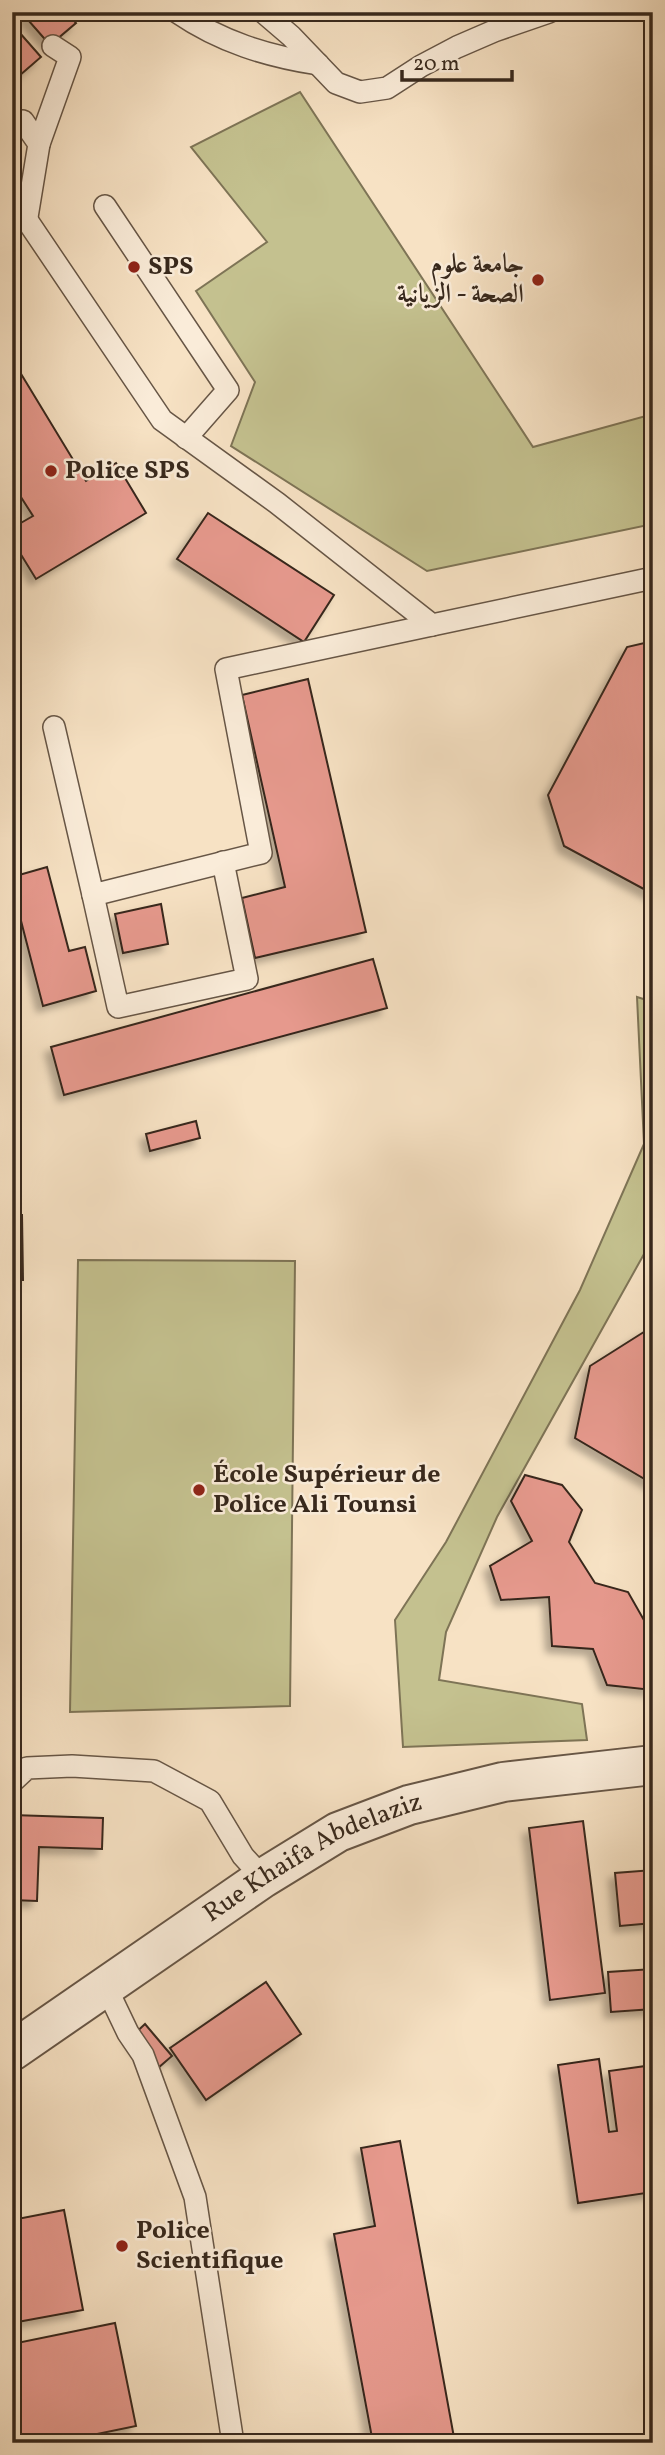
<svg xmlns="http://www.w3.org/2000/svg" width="665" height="2455" font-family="Vollkorn,Amiri,serif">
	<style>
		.green { fill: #c4c18f; stroke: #7e7456; stroke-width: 2 }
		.building { fill: #e6998d; stroke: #37281c; stroke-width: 2; filter: url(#shadow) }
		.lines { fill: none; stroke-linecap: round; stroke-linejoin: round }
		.service-casing { stroke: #675646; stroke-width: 24 }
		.tertiary-casing { stroke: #675646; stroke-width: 42 }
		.service { stroke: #faecd9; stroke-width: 21 }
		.tertiary { stroke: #faecd9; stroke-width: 38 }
		.poi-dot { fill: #8f2418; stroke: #faecd9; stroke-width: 2.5 }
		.labels { text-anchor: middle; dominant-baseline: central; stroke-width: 5; stroke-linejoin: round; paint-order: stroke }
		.poi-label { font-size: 26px; font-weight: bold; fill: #37281c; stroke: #faecd9; text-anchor: start }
		.street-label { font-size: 26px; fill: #37281c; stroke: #faecd9 }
	</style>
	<defs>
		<filter id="shadow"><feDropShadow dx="-6" dy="6" stdDeviation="3.5" flood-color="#0004"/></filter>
	</defs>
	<rect width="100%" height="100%" fill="#f7e2c4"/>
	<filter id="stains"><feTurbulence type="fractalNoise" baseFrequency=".00286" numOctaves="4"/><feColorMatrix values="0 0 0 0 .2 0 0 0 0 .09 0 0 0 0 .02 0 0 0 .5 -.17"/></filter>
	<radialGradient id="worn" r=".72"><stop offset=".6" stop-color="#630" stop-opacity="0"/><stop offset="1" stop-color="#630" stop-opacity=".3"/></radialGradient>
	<g class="green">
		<path d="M300 92 533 447 653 414V524L427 571 231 446 255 382 196 291 267 242 191 147Z"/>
		<path d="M637 997 653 1002V1238L497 1517 446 1632 439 1680 582 1704 587 1740 403 1747 395 1620 446 1542 580 1290 644 1144Z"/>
		<path d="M78 1260 295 1261 290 1706 70 1712Z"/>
	</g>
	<g class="building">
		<path d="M21 12H67L76 23 50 45Z"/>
		<path d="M12 24 41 57 12 82Z"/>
		<path d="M12 359 86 481 116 463 146 513 36 579 12 540V528L33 516 12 483Z"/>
		<path d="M208 513 334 595 304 642 177 559Z"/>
		<path d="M653 641V894L564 846 548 795 627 647Z"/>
		<path d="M308 679 366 932 255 958 242 898 285 887 242 695Z"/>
		<path d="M47 867 69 951 85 947 96 991 43 1006 12 886V877Z"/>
		<path d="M161 904 168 944 123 953 115 914Z"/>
		<path d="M373 959 387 1008 64 1095 51 1047Z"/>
		<path d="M196 1121 200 1138 150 1151 146 1134Z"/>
		<path d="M12 1215H22L23 1280H12Z"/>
		<path d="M647 1330 653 1332V1484L575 1438 590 1366Z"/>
		<path d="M525 1475 562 1485 582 1510 569 1542 595 1583 628 1592 653 1636 652 1690 607 1685 593 1649 552 1646 549 1597 501 1600 490 1566 532 1541 511 1501Z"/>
		<path d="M12 1815 103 1818 102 1849 39 1847 37 1901 12 1900Z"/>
		<path d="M583 1821 605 1993 550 2000 529 1828Z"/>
		<path d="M653 1870V1923L620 1926 615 1873Z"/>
		<path d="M653 1969V2009L611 2012 608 1972Z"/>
		<path d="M266 1982 301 2034 206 2100 170 2048Z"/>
		<path d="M145 2024 172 2056 158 2068 131 2037Z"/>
		<path d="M599 2059 609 2132 617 2131 609 2071 653 2065V2192L578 2203 558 2065Z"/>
		<path d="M400 2141 455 2443H373L334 2234 375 2226 361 2148Z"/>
		<path d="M64 2210 83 2310 12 2323V2220Z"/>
		<path d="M115 2323 136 2426 92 2435 93 2443H12V2344Z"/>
	</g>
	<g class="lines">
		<defs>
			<g id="service">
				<path d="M177 12C221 42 267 56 318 64"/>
				<path d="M263 12 291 36 336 83 360 92 387 88 421 66 457 47 494 31 549 12"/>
				<path d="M23 121 39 144 27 217"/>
				<path d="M39 144 70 57 53 46"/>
				<path d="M12 198 162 420 277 503 432 625 653 578"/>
				<path d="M105 206 228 390 186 438"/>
				<path d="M54 727 93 895 261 853 226 669 432 625"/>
				<path d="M93 895 118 1007 247 979 223 862"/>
				<path d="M12 1782 27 1768 72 1766 154 1771 210 1801 243 1856 263 1878"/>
				<path d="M106 1987 128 2033 143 2055 195 2197 233 2443"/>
			</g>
			<g id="tertiary">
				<path id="s1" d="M12 2051 263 1878 338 1832 409 1805 503 1782 653 1765"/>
			</g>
		</defs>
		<use href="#service" class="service-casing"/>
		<use href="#tertiary" class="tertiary-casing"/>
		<use href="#service" class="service"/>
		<use href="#tertiary" class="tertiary"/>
	</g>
	<g class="poi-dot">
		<circle cx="134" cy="267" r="7"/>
		<circle cx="538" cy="280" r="7"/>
		<circle cx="51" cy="471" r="7"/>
		<circle cx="199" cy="1490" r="7"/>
		<circle cx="122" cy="2246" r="7"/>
	</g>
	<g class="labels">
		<g class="poi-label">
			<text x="524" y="265" text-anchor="end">جامعة علوم<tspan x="524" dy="30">الصحة - الزيانية</tspan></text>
			<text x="148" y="267">SPS</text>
			<text x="65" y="471">Police SPS</text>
			<text x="213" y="1475">École Supérieur de<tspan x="213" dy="30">Police Ali Tounsi</tspan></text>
			<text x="136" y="2231">Police<tspan x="136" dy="30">Scientifique</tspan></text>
		</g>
		<g class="street-label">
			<text stroke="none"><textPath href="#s1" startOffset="359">Rue Khaifa Abdelaziz</textPath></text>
		</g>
	</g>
	<rect width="665" height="2455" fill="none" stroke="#f7e2c4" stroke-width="42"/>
	<rect x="14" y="14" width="637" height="2427" fill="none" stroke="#37281c" stroke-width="3.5"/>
	<rect x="21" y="21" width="623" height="2413" fill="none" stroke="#37281c" stroke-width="2"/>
	<path d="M402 70v10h110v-10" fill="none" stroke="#37281c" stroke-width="3.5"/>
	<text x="413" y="70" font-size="21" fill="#37281c" stroke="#faecd9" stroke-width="5" paint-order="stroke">20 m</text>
	<rect width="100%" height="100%" filter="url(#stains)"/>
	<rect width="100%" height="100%" fill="url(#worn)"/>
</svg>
